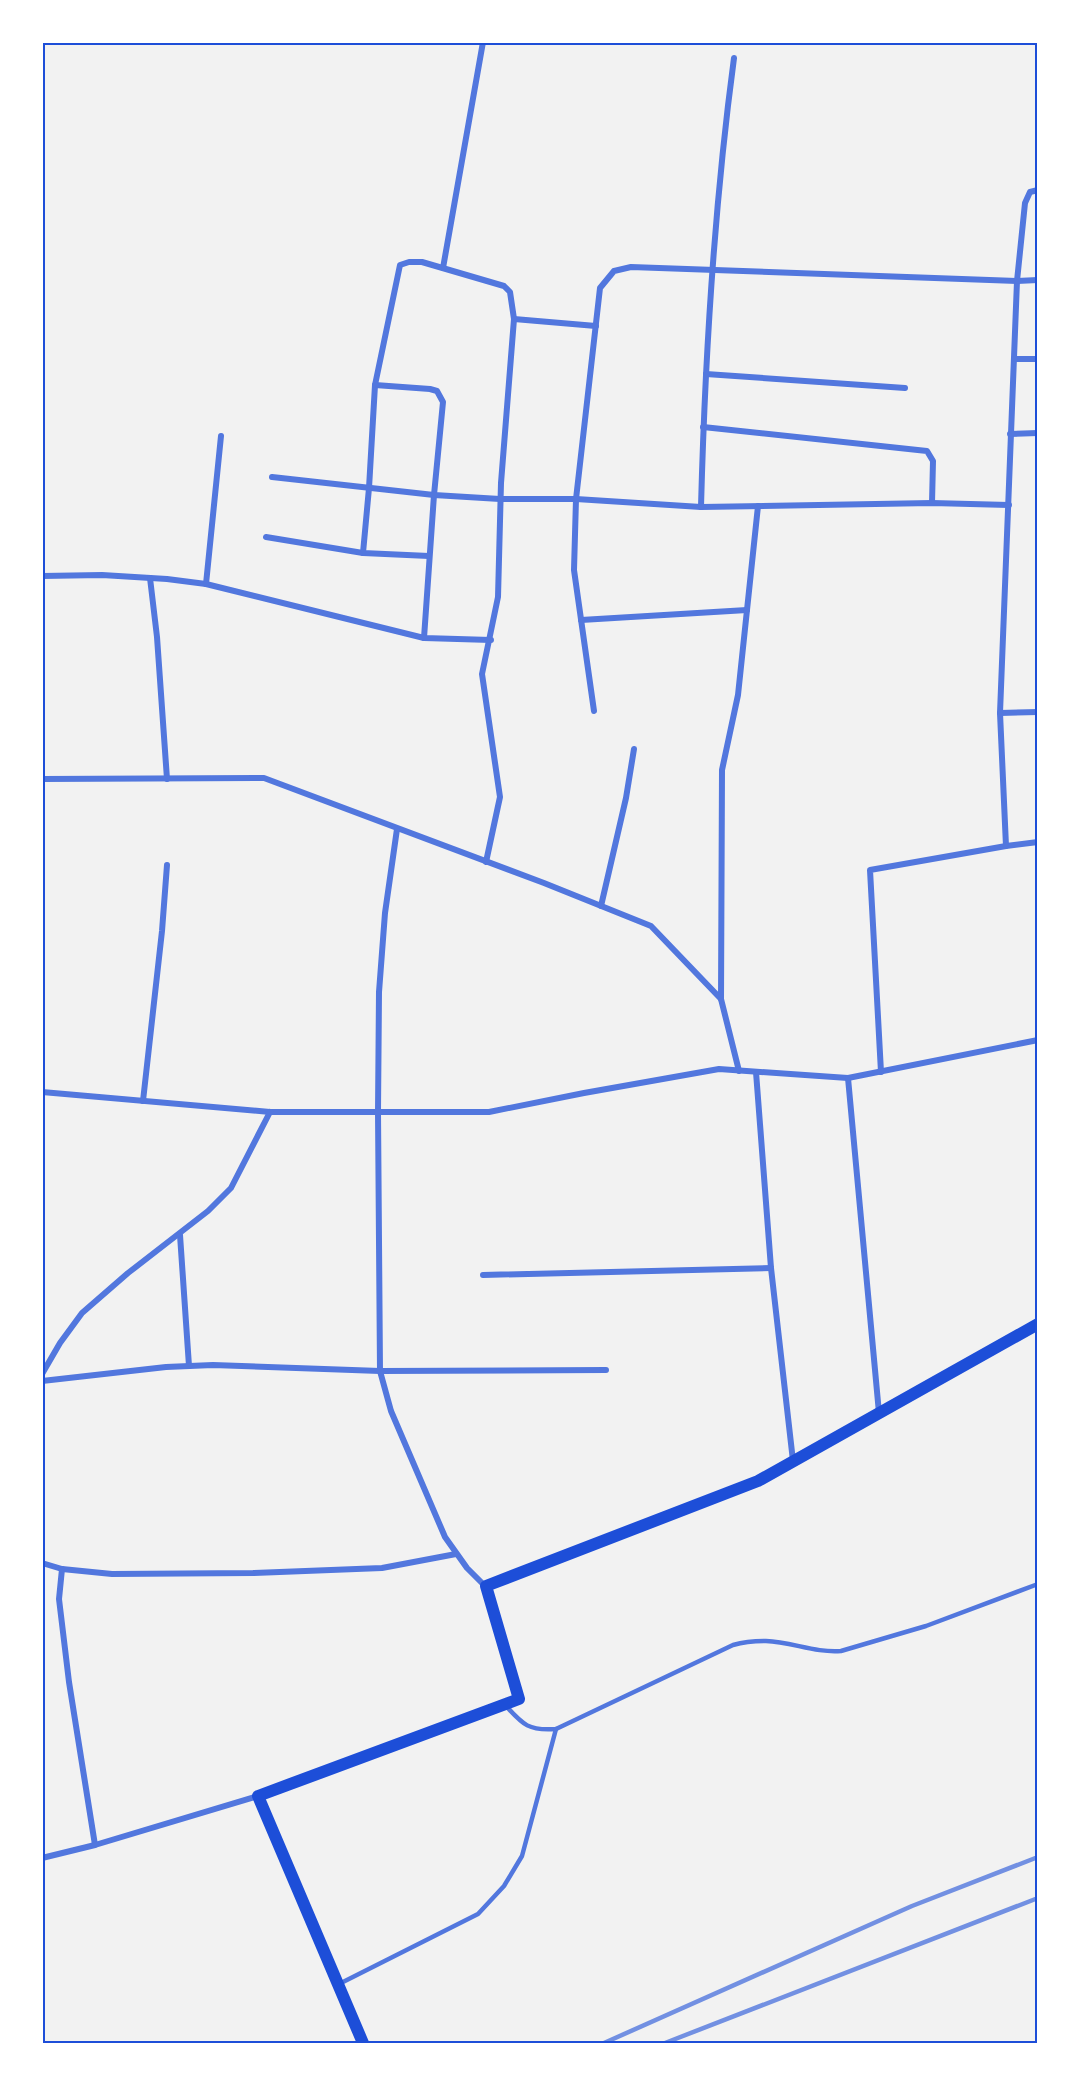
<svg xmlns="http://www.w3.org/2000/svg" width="1080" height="2085" font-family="'Zilla Slab',serif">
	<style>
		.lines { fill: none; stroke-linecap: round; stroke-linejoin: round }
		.service { stroke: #5277de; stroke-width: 4.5 }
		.minor { stroke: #5277de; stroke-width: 6 }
		.secondary { stroke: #1d4ed8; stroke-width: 12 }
		.rail { stroke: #7290e2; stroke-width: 4.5 }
		.neatline { fill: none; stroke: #1d4ed8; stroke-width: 2 }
	</style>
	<rect width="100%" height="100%" fill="#f2f2f2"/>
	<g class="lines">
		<g class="service">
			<path d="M506 1706C523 1725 529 1731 556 1729L733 1645C744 1642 755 1641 766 1641 792 1642 815 1653 841 1651L926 1626 1038 1584"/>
			<path d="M339 1984 478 1914 504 1886 522 1856 556 1729"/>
		</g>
		<g class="minor">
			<path d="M1038 190 1030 192 1025 203 1017 281 1000 713 1038 712"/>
			<path d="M443 268 483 42"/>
			<path d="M514 319 596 326"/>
			<path d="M1015 359H1038"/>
			<path d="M706 374 905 388"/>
			<path d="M375 385 430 389 437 391 443 402 434 495 424 638"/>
			<path d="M703 427 927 451 933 461 932 503"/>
			<path d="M1010 434 1038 433"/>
			<path d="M272 477 434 495 500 499H576L701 507 932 503 1009 505"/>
			<path d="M701 507C705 356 714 207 734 58"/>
			<path d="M266 537 363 553 429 556"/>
			<path d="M363 553 369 488 375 385 400 265 409 262H422L504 286 510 292 514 319 501 483 498 597 482 674 500 797 486 862"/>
			<path d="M42 576 102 575 167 579 206 584 424 638 491 640"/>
			<path d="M150 578 157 637 167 779"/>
			<path d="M206 584 221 436"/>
			<path d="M581 620 747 610"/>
			<path d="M594 711 574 570 576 499 600 288 614 271 631 267 1017 281 1038 280"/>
			<path d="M42 779 264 778 544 883 651 926 721 999 739 1071"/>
			<path d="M397 829 385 913 379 992 378 1112 380 1371 391 1411 445 1537 467 1568 485 1586"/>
			<path d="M1006 846 1038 842"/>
			<path d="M601 906 626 798 634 749"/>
			<path d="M721 999 722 770 738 695 758 506"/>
			<path d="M756 1072 771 1268 793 1461"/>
			<path d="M881 1072 870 870 1006 846 1000 713"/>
			<path d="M42 1092 270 1112H489L584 1093 719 1069 848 1078"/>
			<path d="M143 1101 162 931 167 865"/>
			<path d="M180 1235 189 1366"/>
			<path d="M483 1275 771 1268"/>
			<path d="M42 1374 60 1343 82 1313 128 1273 208 1211 231 1188 270 1112"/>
			<path d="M42 1381 166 1367 213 1365 380 1371 606 1370"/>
			<path d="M879 1413 848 1078 1038 1040"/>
			<path d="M42 1563 62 1569 112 1574 253 1573 382 1568 456 1554"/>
			<path d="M62 1569 59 1599 69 1682 95 1845"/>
			<path d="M42 1858 95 1845 258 1796"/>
		</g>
		<path class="secondary" d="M363 2043 258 1796 519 1699 486 1586 758 1481 1038 1324"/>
		<g class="rail">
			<path d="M604 2043 912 1906 1038 1857"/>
			<path d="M665 2043 1038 1898"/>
		</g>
	</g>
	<rect width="1080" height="2085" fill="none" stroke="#ffffff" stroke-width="87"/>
	<rect x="44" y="44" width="992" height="1998" class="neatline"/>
</svg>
